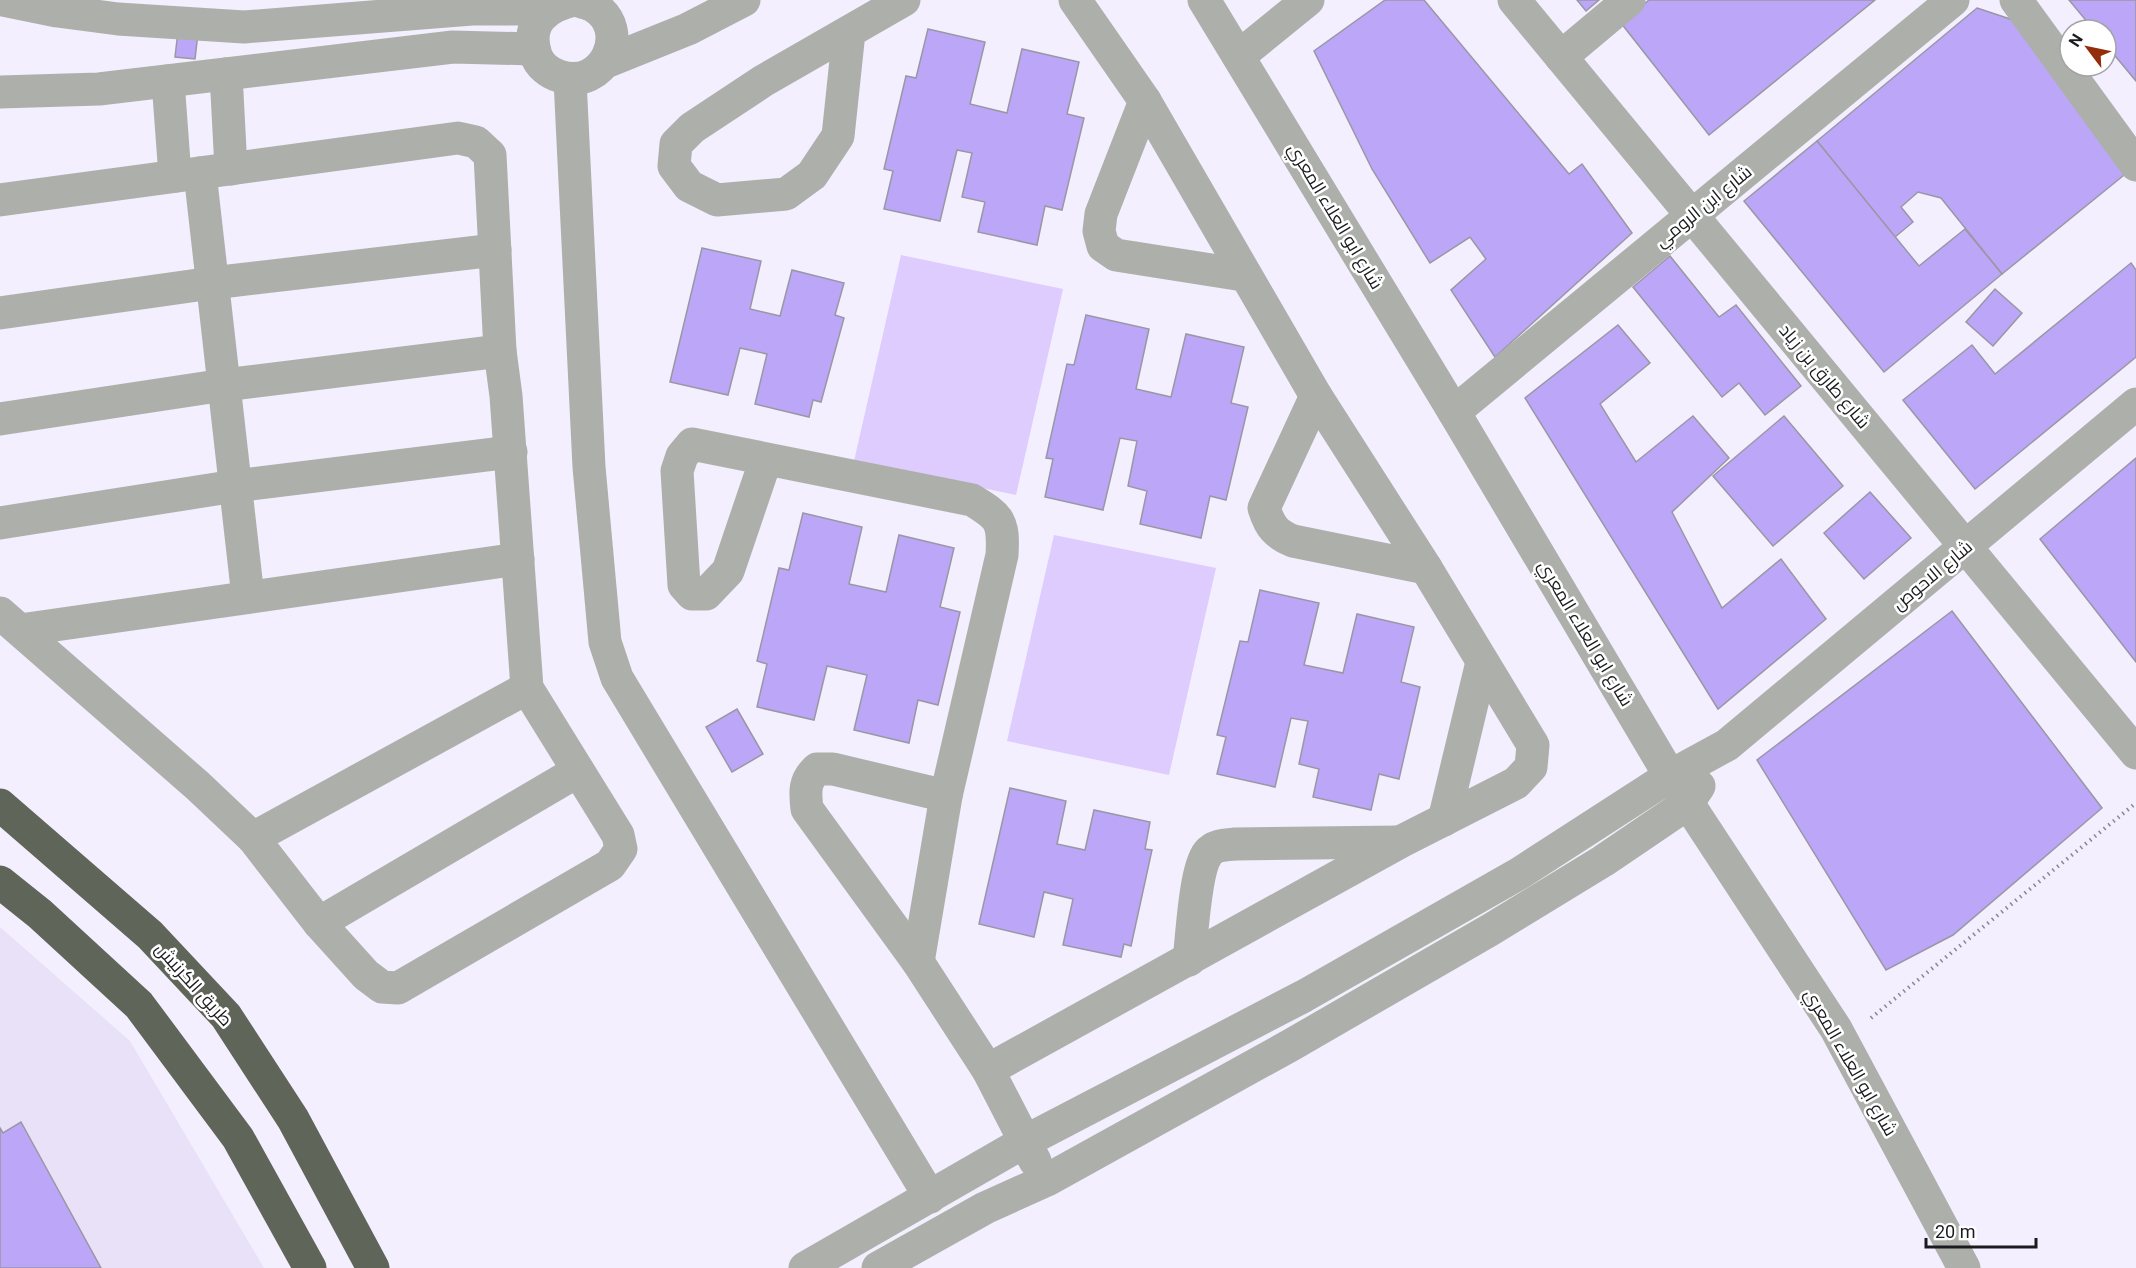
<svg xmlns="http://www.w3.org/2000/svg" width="2136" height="1268" font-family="Roboto,Cairo,sans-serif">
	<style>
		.built { fill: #e8e1f7 }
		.green { fill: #ddccfd }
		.building { fill: #bca6f7; stroke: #9a97a5; stroke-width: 1.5 }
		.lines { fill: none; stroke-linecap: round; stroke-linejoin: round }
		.path { stroke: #8a8791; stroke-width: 4; stroke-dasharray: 1.5 4.5; stroke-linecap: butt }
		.minor { stroke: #adb0aa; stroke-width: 33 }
		.highway { stroke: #5f6559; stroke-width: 33 }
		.labels { text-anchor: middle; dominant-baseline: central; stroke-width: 5; stroke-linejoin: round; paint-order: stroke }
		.street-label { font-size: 18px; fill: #1b1a1f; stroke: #fff }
	</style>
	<rect width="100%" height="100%" fill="#f4effe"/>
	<path class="built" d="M0 927 130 1041 264 1268H0Z"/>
	<g class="green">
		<path d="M901 255 1063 289 1016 495 854 461Z"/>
		<path d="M1054 535 1216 568 1169 775 1007 741Z"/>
	</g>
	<g class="building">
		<path d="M1385 0H1424L1569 174 1582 164 1632 233 1495 357 1451 290 1486 259 1470 237 1430 263 1372 169 1314 51Z"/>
		<path d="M1577 0H1599L1586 11Z"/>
		<path d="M1649 0H1875L1709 135 1621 23Z"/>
		<path d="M2069 0H2136V81L2106 45V30H2094Z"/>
		<path d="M1977 8 2016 21 2134 167 2002 274 1941 198 1918 192 1901 207 1913 222 1895 237 1817 141Z"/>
		<path d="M928 29 985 42 970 104 1007 113 1022 49 1079 62 1067 114 1084 118 1062 210 1045 206 1037 245 978 232 985 202 962 197 972 153 957 150 940 221 884 209 893 171 884 169 906 76 916 78Z"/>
		<path d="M178 31 198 33 195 59 175 57Z"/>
		<path d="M1817 141 1919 266 1965 229 2002 274 1884 372 1744 201Z"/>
		<path d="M702 248 761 261 750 309 780 316 792 270 844 283 835 315 844 318 821 402 813 400 809 417 755 404 767 354 740 348 728 395 670 382Z"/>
		<path d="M1670 256 1719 317 1736 305 1801 386 1765 415 1739 383 1722 397 1633 287Z"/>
		<path d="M2131 263 2136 270V357L1975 489 1903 400 1972 345 1995 374Z"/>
		<path d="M1995 289 2022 313 1993 346 1966 322Z"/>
		<path d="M1086 315 1149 329 1136 389 1171 397 1186 334 1244 347 1231 403 1248 407 1226 500 1210 496 1201 538 1140 524 1147 491 1128 486 1137 441 1120 438 1103 510 1045 497 1053 459 1046 458 1067 364 1074 365Z"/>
		<path d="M1618 325 1650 363 1600 404 1636 462 1693 416 1729 458 1672 512 1722 608 1781 559 1826 619 1718 709 1525 398Z"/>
		<path d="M1784 416 1843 486 1773 546 1713 476Z"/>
		<path d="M2136 458V662L2040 539Z"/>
		<path d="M1870 492 1911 538 1864 579 1824 533Z"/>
		<path d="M803 513 862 527 849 584 886 592 899 535 954 548 940 607 960 612 938 705 918 700 909 743 854 730 867 675 827 666 814 720 757 707 767 664 757 661 779 568 789 570Z"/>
		<path d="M1260 590 1319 603 1304 665 1343 673 1357 614 1414 627 1401 682 1420 687 1399 779 1379 774 1371 810 1313 797 1319 769 1299 764 1308 721 1291 718 1275 787 1217 774 1226 737 1217 735 1240 641 1248 642Z"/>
		<path d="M1952 611 2102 808 1953 935 1886 970 1757 760Z"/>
		<path d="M737 709 763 754 732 772 706 727Z"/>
		<path d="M1010 788 1066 801 1057 844 1085 850 1094 810 1150 822 1145 849 1152 850 1131 946 1124 944 1121 957 1063 945 1073 899 1044 892 1034 937 979 924Z"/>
		<path d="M21 1122 101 1268H0V1128L3 1133Z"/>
	</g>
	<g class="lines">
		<path class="path" d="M1871 1018 2136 803"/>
		<g class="minor">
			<path d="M3 0 57 11 118 19 244 27 472 9H549"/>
			<path d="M574 0C546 6 525 23 536 55 539 65 549 73 559 76 604 92 633 29 593 6 588 3 581 2 576 0"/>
			<path d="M1204 0 1454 412 1670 776 1836 1029 1964 1268"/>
			<path d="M1514 0 2136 753"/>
			<path d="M2016 0 2136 165"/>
			<path d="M849 32 838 136 812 175 786 194 717 200 689 186 674 166 676 144 692 128 763 81 904 0"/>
			<path d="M1239 56 1308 0"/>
			<path d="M1561 57 1629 0"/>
			<path d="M606 62 688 29 744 0"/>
			<path d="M226 74 231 169"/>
			<path d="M570 80 589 467 605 642 617 678 930 1197"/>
			<path d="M168 81 175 176"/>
			<path d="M0 92 99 89 453 47 534 49"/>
			<path d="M1145 101 1101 214 1099 231 1103 246 1116 255 1243 275"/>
			<path d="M200 173 248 597"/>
			<path d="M0 200 458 138 476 142 490 155 500 351 506 396 527 688 618 835 621 849 610 865 398 988 382 987 366 975 319 923 253 838 198 786 0 613"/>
			<path d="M0 313 212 283 495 250"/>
			<path d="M1316 396 1264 508C1270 527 1276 534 1293 541L1426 568"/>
			<path d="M1454 412 1953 0"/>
			<path d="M0 419 224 385 500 351"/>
			<path d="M766 459 728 571 706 594H692L684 585 677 471 682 456 692 444 972 500C1000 517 1004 521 1002 555L946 796 918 962"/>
			<path d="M0 523 235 486 511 452"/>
			<path d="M20 630 518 559"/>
			<path d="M946 796 833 769H817C804 781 805 792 807 809L918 962 988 1070 1035 1161"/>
			<path d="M1444 820 1482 662"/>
			<path d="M253 838 527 688"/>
			<path d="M319 923 578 771"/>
			<path d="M1189 960C1192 936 1195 869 1208 853 1214 845 1226 845 1235 844L1398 842"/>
			<path d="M988 1070 1402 841 1516 783 1531 767 1533 745 1426 568 1316 396 1145 101 1075 0"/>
			<path d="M805 1268 1024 1142 1304 996 1520 873 1670 776 1727 745 2136 404"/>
			<path d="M878 1268 985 1208 1047 1180 1291 1045 1490 930 1603 861 1687 804 1699 786"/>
		</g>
		<g class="highway">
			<path d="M0 805 150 935 226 1016 293 1119 373 1268"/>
			<path d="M0 882 40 914 139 1005 238 1138 310 1268"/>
		</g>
	</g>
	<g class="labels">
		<g class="street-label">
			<text transform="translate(1703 206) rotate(-39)">شارع ابن الرومي</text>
			<text transform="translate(1336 216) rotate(59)">شارع ابو العلاء المعري</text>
			<text transform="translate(1825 376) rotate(50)">شارع طارق بن زياد</text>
			<text transform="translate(1932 575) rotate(-40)">شارع الاحوص</text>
			<text transform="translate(1586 633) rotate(59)">شارع ابو العلاء المعري</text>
			<text transform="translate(194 984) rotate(48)">طريق الكرنيش</text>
			<text transform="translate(1851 1062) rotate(60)">شارع ابو العلاء المعري</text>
		</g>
	</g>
	<g transform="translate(2088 48) rotate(302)"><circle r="28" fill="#ffffff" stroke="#a4a3a5" stroke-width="1.5"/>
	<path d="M0-4.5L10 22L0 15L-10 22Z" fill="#942d0b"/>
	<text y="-9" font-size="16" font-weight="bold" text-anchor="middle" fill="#1b1a1f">N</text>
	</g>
	<path d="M1926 1238v9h110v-9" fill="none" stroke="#1b1a1f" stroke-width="3"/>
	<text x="1935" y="1238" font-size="18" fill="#1b1a1f" stroke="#ffffff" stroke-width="4.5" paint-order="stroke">20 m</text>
</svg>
